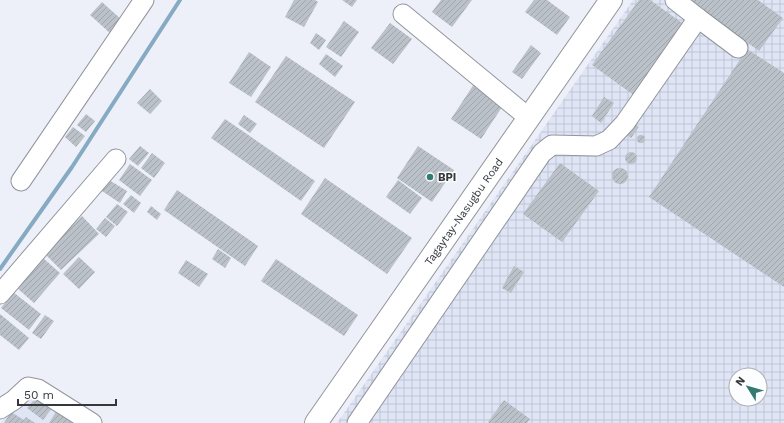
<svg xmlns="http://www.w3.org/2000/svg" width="784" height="423" font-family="'Work Sans',sans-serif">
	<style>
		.built { fill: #e0e5f6 }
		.industrial { fill: url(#industrial-grid); fill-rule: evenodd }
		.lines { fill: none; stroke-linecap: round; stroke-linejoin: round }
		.stream { stroke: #85aac2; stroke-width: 4 }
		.building { fill: url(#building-hatch) }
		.minor-casing { stroke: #92959d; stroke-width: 21 }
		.major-casing { stroke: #92959d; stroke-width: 24 }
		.minor { stroke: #fff; stroke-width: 19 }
		.major { stroke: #fff; stroke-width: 22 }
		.poi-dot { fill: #357a6f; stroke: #fcfdff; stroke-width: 1.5 }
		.labels { text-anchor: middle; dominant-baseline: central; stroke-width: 3; stroke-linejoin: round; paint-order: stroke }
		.poi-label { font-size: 11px; font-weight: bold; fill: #36373a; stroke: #fcfdff; text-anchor: start }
		.street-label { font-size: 11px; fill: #36373a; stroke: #fcfdff }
	</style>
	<defs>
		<pattern id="industrial-grid" width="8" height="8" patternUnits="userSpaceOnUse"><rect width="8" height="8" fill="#e0e5f6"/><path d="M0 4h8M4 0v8" fill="none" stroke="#c1c5d4"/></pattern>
		<pattern id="building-hatch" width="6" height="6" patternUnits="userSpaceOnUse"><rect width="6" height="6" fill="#bbc1c9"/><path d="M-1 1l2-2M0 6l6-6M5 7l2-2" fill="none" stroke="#a1a6ad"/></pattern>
	</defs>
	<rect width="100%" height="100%" fill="#edf0f9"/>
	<path class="built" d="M36 389 87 423H0Z"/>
	<path class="industrial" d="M633 0H784V423H337ZM736 375H760V399H736Z"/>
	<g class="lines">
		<path class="stream" d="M0 269 72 167 180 0"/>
	</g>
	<g class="building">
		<path d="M294 0H315L318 2 304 27 285 17Z"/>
		<path d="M342 0H357L352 7Z"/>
		<path d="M441 0H472L452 27 432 12Z"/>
		<path d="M534 0H547L570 17 557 35 525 12Z"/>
		<path d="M639 0H650L685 25 635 96 592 65Z"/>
		<path d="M690 0H758L783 18 759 51Z"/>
		<path d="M102 2 123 21 111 34 90 15Z"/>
		<path d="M344 21 359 32 341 57 326 47Z"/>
		<path d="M390 23 412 39 393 64 371 48Z"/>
		<path d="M316 33 326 40 319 50 310 43Z"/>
		<path d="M531 45 541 53 522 79 512 72Z"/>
		<path d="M747 49 784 73V287L649 197Z"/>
		<path d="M249 52 271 67 251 97 229 83Z"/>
		<path d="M326 54 343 66 335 77 319 64Z"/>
		<path d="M286 56 355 102 324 148 255 102Z"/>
		<path d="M474 84 504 104 481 139 451 119Z"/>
		<path d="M150 89 162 101 150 114 137 103Z"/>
		<path d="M604 97 614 103 601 123 592 116Z"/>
		<path d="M86 114 95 121 86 132 77 125Z"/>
		<path d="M244 115 257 124 250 133 238 124Z"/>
		<path d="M225 119 315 181 301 201 211 138Z"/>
		<path d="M631 121 639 127 631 138 623 132Z"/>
		<path d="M73 127 85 136 76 147 65 137Z"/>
		<circle cx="641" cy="139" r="4"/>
		<path d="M140 146 149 153 138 166 129 159Z"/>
		<path d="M418 146 454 170 432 202 397 178Z"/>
		<circle cx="631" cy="158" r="6"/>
		<path d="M152 153 165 163 154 178 141 168Z"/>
		<path d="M560 163 599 191 562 242 523 214Z"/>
		<path d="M130 164 152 180 140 196 119 180Z"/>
		<circle cx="620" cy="176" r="8"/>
		<path d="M325 178 412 238 387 274 301 214Z"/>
		<path d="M109 180 127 191 120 203 102 191Z"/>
		<path d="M398 180 422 198 410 214 386 197Z"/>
		<path d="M177 190 258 246 245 266 164 210Z"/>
		<path d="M131 195 141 203 134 213 123 204Z"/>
		<path d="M117 204 128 212 117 226 106 217Z"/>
		<path d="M151 206 161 214 157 220 147 212Z"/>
		<path d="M82 216 99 234 61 270 44 253Z"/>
		<path d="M105 218 115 226 106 237 96 229Z"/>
		<path d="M218 249 231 258 225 268 212 259Z"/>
		<path d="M79 257 95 272 79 289 63 274Z"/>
		<path d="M43 258 60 273 34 303 17 288Z"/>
		<path d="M276 259 358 315 344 336 261 281Z"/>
		<path d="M186 260 208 274 199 287 178 273Z"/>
		<path d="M514 266 524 272 511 293 502 288Z"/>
		<path d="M13 292 41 314 29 330 1 308Z"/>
		<path d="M0 314 29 338 19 350 0 335Z"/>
		<path d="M45 315 54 321 41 339 32 333Z"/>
		<path d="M40 393 55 404 43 420 27 408Z"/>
		<path d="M504 400 530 419 527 423H489L488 422Z"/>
		<path d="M59 407 85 423H49Z"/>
		<path d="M11 412 24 420 26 417 35 423H4Z"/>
	</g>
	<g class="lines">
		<defs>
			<g id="minor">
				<path d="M403 14 529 118"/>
				<path d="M698 18 738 48"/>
				<path d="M21 181 144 0"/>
				<path d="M0 294 116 159"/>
				<path d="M0 409 14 400 28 387 38 389 92 423"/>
				<path d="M357 423 542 153 552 145 596 146 609 140 625 123 698 18 675 0"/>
			</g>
			<path id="major" d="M316 423 611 0"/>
		</defs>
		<use href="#minor" class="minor-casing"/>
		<use href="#major" class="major-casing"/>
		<use href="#minor" class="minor"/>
		<use href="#major" class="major"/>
	</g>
	<circle class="poi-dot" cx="430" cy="177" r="4"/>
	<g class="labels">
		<g class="poi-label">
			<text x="438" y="177">BPI</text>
		</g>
		<g class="street-label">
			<text transform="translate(464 212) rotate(-55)">Tagaytay-Nasugbu Road</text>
		</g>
	</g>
	<g transform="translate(748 387) rotate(307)"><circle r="19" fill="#fcfdff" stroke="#adaeb0"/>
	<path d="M0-3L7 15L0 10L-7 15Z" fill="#357a6f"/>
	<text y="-6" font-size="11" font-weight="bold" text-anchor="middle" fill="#36373a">N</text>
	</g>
	<path d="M18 399v6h98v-6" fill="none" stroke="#36373a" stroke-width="2"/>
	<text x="24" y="399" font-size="12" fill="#36373a" stroke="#fcfdff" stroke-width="3" paint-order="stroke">50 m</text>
</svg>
